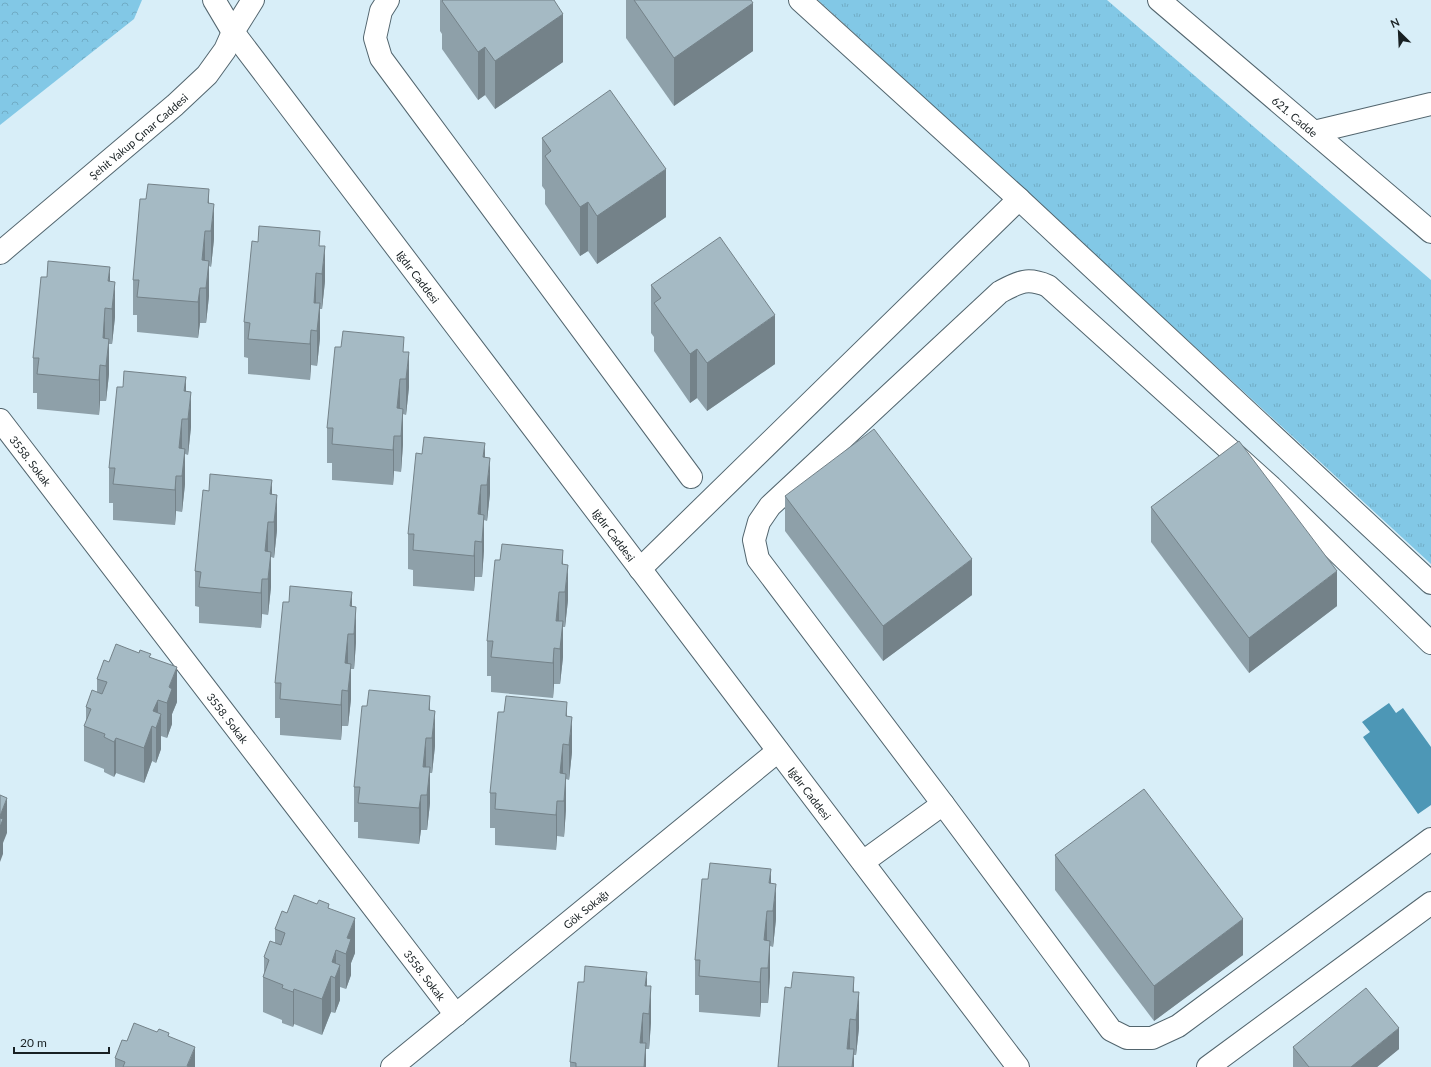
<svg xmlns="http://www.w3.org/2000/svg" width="1431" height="1067" font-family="Lato,sans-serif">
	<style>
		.forest { fill: url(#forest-crowns) }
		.park { fill: url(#park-tufts) }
		.water { fill: #4d97b6 }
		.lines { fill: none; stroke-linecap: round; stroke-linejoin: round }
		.minor-casing { stroke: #52656e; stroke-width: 24 }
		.major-casing { stroke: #52656e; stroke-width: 24 }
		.minor { stroke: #fff; stroke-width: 22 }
		.major { stroke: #fff; stroke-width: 22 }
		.wall { fill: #8ea0a9 }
		.shaded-wall { fill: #748289 }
		.building { fill: #a5bac4; stroke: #748289 }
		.labels { text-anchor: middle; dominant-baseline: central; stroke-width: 4; stroke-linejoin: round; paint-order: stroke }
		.street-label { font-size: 11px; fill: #182023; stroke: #d8eef8 }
	</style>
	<defs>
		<pattern id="forest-crowns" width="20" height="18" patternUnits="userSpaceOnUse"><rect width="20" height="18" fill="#82c8e6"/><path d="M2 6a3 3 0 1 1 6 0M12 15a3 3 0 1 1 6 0" fill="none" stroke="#70acc5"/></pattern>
		<pattern id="park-tufts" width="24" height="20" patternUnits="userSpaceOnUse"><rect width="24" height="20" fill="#82c8e6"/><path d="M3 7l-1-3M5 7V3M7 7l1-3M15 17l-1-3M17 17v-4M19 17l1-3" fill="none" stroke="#70acc5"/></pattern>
	</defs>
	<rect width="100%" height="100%" fill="#d8eef8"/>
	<path class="forest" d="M0 0H142L134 19 0 125Z"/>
	<path class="park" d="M818 0H1107L1431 280V564Z"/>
	<path class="water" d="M1389 703 1396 713 1403 708 1431 747V805L1418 814 1363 737 1370 732 1362 722Z"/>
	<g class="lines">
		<defs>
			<g id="minor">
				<path d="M214 0 233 32"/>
				<path d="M388 0 381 11 375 38 381 58 691 477"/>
				<path id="s1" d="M1159 0 1431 232"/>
				<path d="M1314 132 1431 104"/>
				<path d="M1019 199 1431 583"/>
				<path id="s2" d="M0 420 456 1015"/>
				<path d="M640 569 1019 199 800 0"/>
				<path d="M1431 643 1271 487 1048 286C1027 277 1019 282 1000 292L770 506 759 522 754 540 758 559 943 804 1111 1030 1127 1038H1152L1178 1026 1431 839"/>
				<path d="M863 862 943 804"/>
				<path id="s3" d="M392 1067 778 751"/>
				<path d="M1208 1067 1431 903"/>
			</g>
			<g id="major">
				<path id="s4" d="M233 32 1018 1067"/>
				<path id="s5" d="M0 253 175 105 207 75 225 50 233 32 253 0"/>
			</g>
		</defs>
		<use href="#minor" class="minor-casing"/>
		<use href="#major" class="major-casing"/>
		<use href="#minor" class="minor"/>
		<use href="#major" class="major"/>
	</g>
	<g class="wall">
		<path d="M440 0H554L563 62 495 109 485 95 478 100 442 49V34L440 31Z"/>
		<path d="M626 0H751L753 51 674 106 626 38Z"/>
		<path d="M542 138 666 217 597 264 588 251 580 256 545 204V190L542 186Z"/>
		<path d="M146 199 209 203 214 239 211 267 209 266V296L206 323H200L198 338 137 332V315H133V280Z"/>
		<path d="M258 242 320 246 325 281 322 309H320V338L317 366 311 365 310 380 248 374V358L244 357V322Z"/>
		<path d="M47 277 110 281 115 317 112 344H109V374L106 401H100L99 415 37 409V393H33V358Z"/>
		<path d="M651 285 775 364 707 411 697 398 690 403 654 351V337L651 333Z"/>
		<path d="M404 352 409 387 406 415 403 414V444L401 472 394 471 393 485 332 480V463H327V428Z"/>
		<path d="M186 391 191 427 188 455 185 454V484L182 512 176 511 175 525 113 520V503H109V468Z"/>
		<path d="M485 458 490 493 487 521 484 520V550L482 577H475L474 591 413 586V570L408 569V534Z"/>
		<path d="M209 491 272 495 277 530 274 558 271 557V587L268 615 262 614 261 628 199 623V607L195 606V571Z"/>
		<path d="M785 496 972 595 883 661 785 531Z"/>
		<path d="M1151 507 1337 606 1249 673 1151 542Z"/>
		<path d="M563 564 568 600 565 627H563V657L560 684H554L553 698 491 692V676H487V641Z"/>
		<path d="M352 606 356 642 354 669H351V699L348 726H342L341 740 280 735V718H275V683Z"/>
		<path d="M151 658 177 702 172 714V724L167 738 161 736V749L156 763 152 761 144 783 116 773 114 777 104 772V769L84 761V726L86 722V707L97 692V679L109 662Z"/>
		<path d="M430 710 435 746 432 773H430V803L427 830H421L419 844 358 838V822H354V787Z"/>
		<path d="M567 716 572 752 569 780 566 779V809L564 837 557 836 556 850 495 845V828H490V793Z"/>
		<path d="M1055 855 1243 955 1154 1021 1055 890Z"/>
		<path d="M708 879 771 883 776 919 773 947 770 946V976L768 1003H761L760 1017 699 1012V995H695V960Z"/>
		<path d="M329 908 355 953 351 963V975L346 989 340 987V1000L335 1013 331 1012 322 1035 294 1024 293 1027 282 1023V1020L263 1012V977L264 974V957L275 943V929L287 913Z"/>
		<path d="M647 986 651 1022 649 1049H646V1067H570V1062Z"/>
		<path d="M791 988 854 992 859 1028 856 1055H854V1067Z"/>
		<path d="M169 1037 195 1067H115V1058L127 1041Z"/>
		<path d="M1293 1047 1399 1049 1377 1067H1293Z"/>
	</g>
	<g class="shaded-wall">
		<path d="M753 3V51L674 106V58Z"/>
		<path d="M563 14V62L495 109V61Z"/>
		<path d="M485 47V95L478 100V52Z"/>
		<path d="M666 169V217L597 264V216Z"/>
		<path d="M209 189V224L208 203Z"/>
		<path d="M588 202V251L580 256V207Z"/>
		<path d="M214 204V239L211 267V231Z"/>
		<path d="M205 231V266L202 260Z"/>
		<path d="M325 246V281L322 309V274Z"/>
		<path d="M209 261V296L206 323V288Z"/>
		<path d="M110 267V302L108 281Z"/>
		<path d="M316 273V308L314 303Z"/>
		<path d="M115 282V317L112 344V309Z"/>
		<path d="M200 288V323L198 338V302Z"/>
		<path d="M320 303V338L317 366V331Z"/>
		<path d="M105 308V344L103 338Z"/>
		<path d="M775 315V364L707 411V363Z"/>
		<path d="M311 330V365L310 380V344Z"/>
		<path d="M109 339V374L106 401V366Z"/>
		<path d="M697 349V398L690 403V354Z"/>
		<path d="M409 352V387L406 415V379Z"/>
		<path d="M100 365V401L99 415V380Z"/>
		<path d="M186 377V412L184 391Z"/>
		<path d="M400 379V414L397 408Z"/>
		<path d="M191 392V427L188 455V419Z"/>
		<path d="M403 409V444L401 472V436Z"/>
		<path d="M182 419V454L179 448Z"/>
		<path d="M394 436V471L393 485V450Z"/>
		<path d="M485 443V478L483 457Z"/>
		<path d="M185 449V484L182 512V476Z"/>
		<path d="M490 458V493L487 521V485Z"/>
		<path d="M176 476V511L175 525V490Z"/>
		<path d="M272 480V515L270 494Z"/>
		<path d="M481 485V520L478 514Z"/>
		<path d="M277 495V530L274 558V522Z"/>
		<path d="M484 515V550L482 577V542Z"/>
		<path d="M268 522V557L265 551Z"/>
		<path d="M475 541V577L474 591V556Z"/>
		<path d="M563 550V585L562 564Z"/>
		<path d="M271 552V587L268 615V579Z"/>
		<path d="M972 559V595L883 661V626Z"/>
		<path d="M568 565V600L565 627V592Z"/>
		<path d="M1337 571V606L1249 673V638Z"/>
		<path d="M262 579V614L261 628V593Z"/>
		<path d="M352 592V627L350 606Z"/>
		<path d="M559 592V627L556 621Z"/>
		<path d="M356 607V642L354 669V634Z"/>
		<path d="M563 621V657L560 684V649Z"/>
		<path d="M348 634V669L345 663Z"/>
		<path d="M554 648V684L553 698V663Z"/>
		<path d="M351 664V699L348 726V691Z"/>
		<path d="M177 667V702L172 714V724L167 738V703L169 687Z"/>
		<path d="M342 690V726L341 740V705Z"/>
		<path d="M430 696V731L429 710Z"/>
		<path d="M158 700V724L161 714V749L156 763V728L153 711Z"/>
		<path d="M567 702V737L566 716Z"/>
		<path d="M435 711V746L432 773V738Z"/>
		<path d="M572 717V752L569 780V745Z"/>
		<path d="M152 726V761L144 783V748Z"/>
		<path d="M116 738V773L114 777V742Z"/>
		<path d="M426 738V773L423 767Z"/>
		<path d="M563 744V779L560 773Z"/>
		<path d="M430 767V803L427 830V795Z"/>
		<path d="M566 774V809L564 837V801Z"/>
		<path d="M421 795V830L419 844V808Z"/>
		<path d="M7 798V833L3 843V854L0 862V816Z"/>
		<path d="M557 801V836L556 850V815Z"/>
		<path d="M771 869V904L769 883Z"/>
		<path d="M776 884V919L773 947V911Z"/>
		<path d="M767 911V946L764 940Z"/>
		<path d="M355 918V953L351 963V975L346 989V954L347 938Z"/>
		<path d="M1243 919V955L1154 1021V986Z"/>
		<path d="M770 941V976L768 1003V968Z"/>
		<path d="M336 950V975L340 965V1000L335 1013V978L332 962Z"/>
		<path d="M761 968V1003L760 1017V982Z"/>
		<path d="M647 972V1007L645 986Z"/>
		<path d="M331 976V1012L322 1035V999Z"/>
		<path d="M854 977V1012L853 992Z"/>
		<path d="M651 986V1022L649 1049V1014Z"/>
		<path d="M294 989V1024L293 1027V992Z"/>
		<path d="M859 992V1028L856 1055V1020Z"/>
		<path d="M643 1013V1049L640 1043Z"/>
		<path d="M850 1019V1055L847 1049Z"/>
		<path d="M1399 1028V1049L1377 1067H1351Z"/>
		<path d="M646 1043V1067H644Z"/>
		<path d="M195 1047V1067H187Z"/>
		<path d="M854 1049V1067H852Z"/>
	</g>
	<g class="building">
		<path d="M443 0H554L563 14 495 61 485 47 478 52 442 1Z"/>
		<path d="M634 0H751L753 3 674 58Z"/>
		<path d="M610 90 666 169 597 216 588 202 580 207 545 156 551 151 542 138Z"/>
		<path d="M148 184 209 189 208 203 214 204 211 231H205L202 260 209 261 206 288H200L198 302 137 297 139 280H133L140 199H146Z"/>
		<path d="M259 226 320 231 319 246H325L322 274 316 273 314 303H320L317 331 311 330 310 344 248 339 250 323 244 322 252 241 258 242Z"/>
		<path d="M720 237 775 315 707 363 697 349 690 354 654 303 661 298 651 285Z"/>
		<path d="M48 261 110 267 108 281 115 282 112 309 105 308 103 338 109 339 106 366 100 365 99 380 37 374 39 358H33L41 277H47Z"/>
		<path d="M343 331 404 337 403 352H409L406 379H400L397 408 403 409 401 436H394L393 450 332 444 333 428H327L335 347H341Z"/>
		<path d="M124 371 186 377 184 391 191 392 188 419H182L179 448 185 449 182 476H176L175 490 113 484 115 468H109L117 387H123Z"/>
		<path d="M874 429 972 559 883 626 785 496Z"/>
		<path d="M424 437 485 443 483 457 490 458 487 485H481L478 514 484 515 482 542 475 541 474 556 413 550 414 534H408L416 453 422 454Z"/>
		<path d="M1239 441 1337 571 1249 638 1151 507Z"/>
		<path d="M210 474 272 480 270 494 277 495 274 522H268L265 551 271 552 268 579H262L261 593 199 587 201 572 195 571 203 490 209 491Z"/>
		<path d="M502 544 563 550 562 564 568 565 565 592H559L556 621H563L560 649 554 648 553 663 491 657 493 641H487L495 560H500Z"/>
		<path d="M290 586 352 592 350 606 356 607 354 634H348L345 663 351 664 348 691 342 690 341 705 280 699 281 683H275L283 602H289Z"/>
		<path d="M116 644 139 653 140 650 151 654 149 657 177 667 169 687 172 689 167 703 158 700 153 711 161 714 156 728 152 726 144 748 116 738 114 742 104 737 105 734 84 726 91 709 86 707 92 690 102 694 107 682 97 679 104 660 109 662Z"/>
		<path d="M369 690 430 696 429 710 435 711 432 738H426L423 767H430L427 795H421L419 808 358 803 360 787H354L362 706H367Z"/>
		<path d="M506 696 567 702 566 716 572 717 569 745 563 744 560 773 566 774 564 801H557L556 815 495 809 496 793H490L498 712H504Z"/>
		<path d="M1144 789 1243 919 1154 986 1055 855Z"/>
		<path d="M0 795 7 798 0 816Z"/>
		<path d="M0 818 3 819 0 827Z"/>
		<path d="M710 863 771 869 769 883 776 884 773 911H767L764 940 770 941 768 968H761L760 982 699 976 700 960H695L702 879H708Z"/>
		<path d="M294 895 317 904 319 900 329 904 328 908 355 918 347 938 351 939 346 954 336 950 332 962 340 965 335 978 331 976 322 999 294 989 293 992 282 988 283 985 263 977 269 960 264 957 270 941 281 945 285 933 275 929 282 911 287 913Z"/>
		<path d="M585 966 647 972 645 986H651L649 1014 643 1013 640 1043H646L644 1067H576V1063L570 1062 578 982H584Z"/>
		<path d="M793 972 854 977 853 992H859L856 1020 850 1019 847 1049H854L852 1067H778L785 987 791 988Z"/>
		<path d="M1366 988 1399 1028 1351 1067H1309L1293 1047Z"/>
		<path d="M134 1023 157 1032 159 1029 169 1033 168 1036 195 1047 187 1066 189 1067H123L125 1062 115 1058 122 1040 127 1041Z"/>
	</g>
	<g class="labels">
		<g class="street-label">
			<text stroke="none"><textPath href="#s1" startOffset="179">621. Cadde</textPath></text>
			<text stroke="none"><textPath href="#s5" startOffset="181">Şehit Yakup Çınar Caddesi</textPath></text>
			<text stroke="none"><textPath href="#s4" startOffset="307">Iğdır Caddesi</textPath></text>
			<text stroke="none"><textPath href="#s2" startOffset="51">3558. Sokak</textPath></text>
			<text stroke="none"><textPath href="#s4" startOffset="631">Iğdır Caddesi</textPath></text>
			<text stroke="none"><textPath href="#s2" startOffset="375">3558. Sokak</textPath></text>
			<text stroke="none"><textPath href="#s4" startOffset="955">Iğdır Caddesi</textPath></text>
			<text stroke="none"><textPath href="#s3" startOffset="250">Gök Sokağı</textPath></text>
			<text stroke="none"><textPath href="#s2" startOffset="699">3558. Sokak</textPath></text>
		</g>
	</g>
	<g transform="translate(1399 32) rotate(336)" stroke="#d8eef8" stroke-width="3" paint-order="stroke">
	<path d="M0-3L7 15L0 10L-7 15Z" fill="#182023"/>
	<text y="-6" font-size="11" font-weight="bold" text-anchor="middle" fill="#182023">N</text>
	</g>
	<path d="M14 1047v6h95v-6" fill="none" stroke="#182023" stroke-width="2"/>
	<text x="20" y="1047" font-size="12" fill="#182023" stroke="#d8eef8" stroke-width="3" paint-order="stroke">20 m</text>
</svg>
